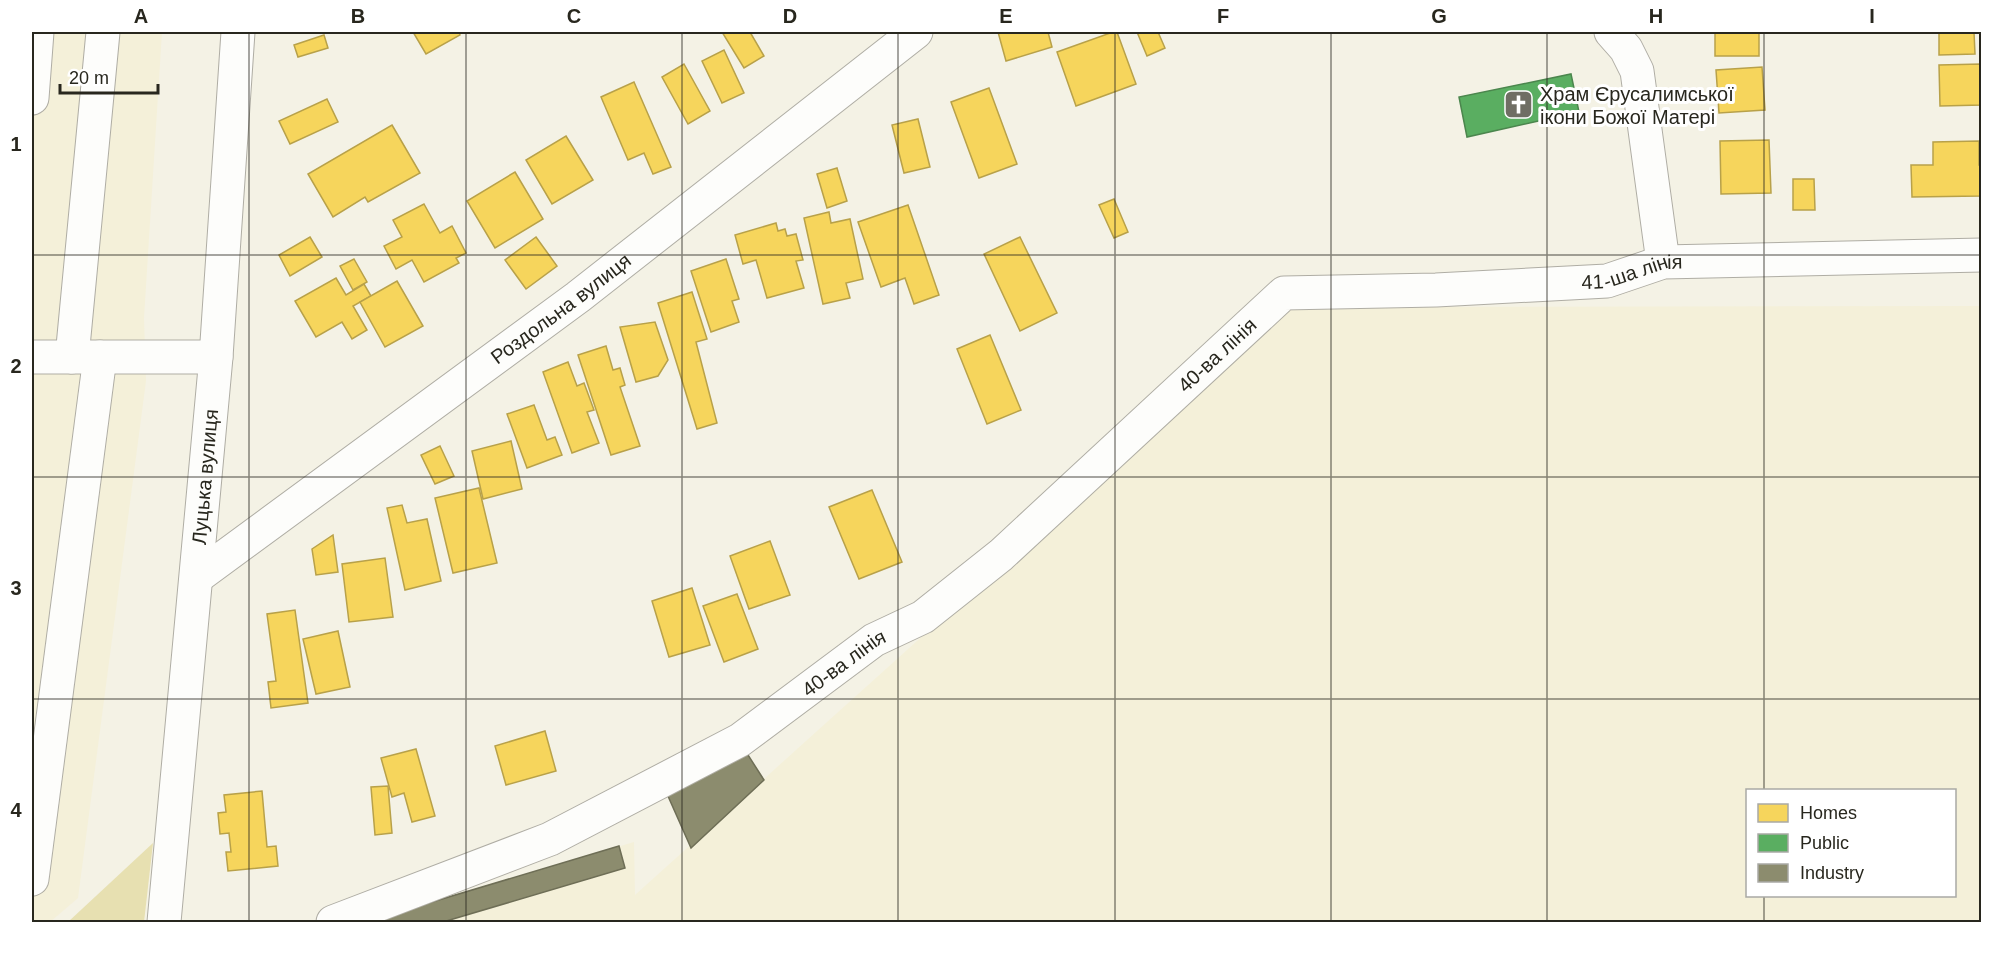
<svg xmlns="http://www.w3.org/2000/svg" width="2013" height="954" font-family="Helvetica,sans-serif">
	<style>
		.built { fill: #f4f0d9; fill-rule: evenodd }
		.green { fill: #e7e0b1 }
		.homes { fill: #f6d55c; stroke: #b8a149; stroke-width: 1.5 }
		.public { fill: #5aae61; stroke: #4b864d; stroke-width: 1.5 }
		.industry { fill: #8c8c6e; stroke: #6e6e56; stroke-width: 1.5 }
		.lines { fill: none; stroke-linecap: round; stroke-linejoin: round }
		.minor-casing { stroke: #afada4; stroke-width: 35 }
		.minor { stroke: #fdfdfb; stroke-width: 33 }
		.grid { fill: none; stroke: #28271e; stroke-width: 1.5; stroke-opacity: 0.55 }
		.labels { text-anchor: middle; dominant-baseline: central; stroke-width: 6; stroke-linejoin: round; paint-order: stroke }
		.poi-label { font-size: 20px; fill: #28271e; stroke: #fff; text-anchor: start }
		.street-label { font-size: 20px; fill: #28271e; stroke: #fff }
		.neatline { fill: none; stroke: #28271e; stroke-width: 2 }
		.grid-label { font-size: 20px; text-anchor: middle; font-weight: bold; fill: #28271e }
	</style>
	<rect width="100%" height="100%" fill="#f4f2e5"/>
	<g class="built">
		<path d="M32 32H162L144 318 146 381 78 898 50 922H32Z"/>
		<path d="M1981 306V922H365L634 842 635 895 1288 307ZM1748 790H1954V896H1748Z"/>
	</g>
	<path class="green" d="M153 843 144 922H68Z"/>
	<g class="homes">
		<path d="M413 32H459L460 35 426 54Z"/>
		<path d="M722 32H750L764 56 744 68Z"/>
		<path d="M998 32H1048L1052 47 1006 61Z"/>
		<path d="M1113 32H1117L1136 84 1076 106 1057 52Z"/>
		<path d="M1137 32H1158L1165 48 1147 56Z"/>
		<rect x="1715" y="32" width="44" height="24"/>
		<path d="M1939 32H1974L1975 54 1939 55Z"/>
		<path d="M324 35 328 48 298 57 294 45Z"/>
		<path d="M724 50 744 93 722 103 702 61Z"/>
		<path d="M684 64 710 111 688 124 662 77Z"/>
		<path d="M1981 64 1982 105 1940 106 1939 65Z"/>
		<path d="M1762 67 1765 110 1719 113 1716 70Z"/>
		<path d="M634 82 671 167 653 174 644 153 628 160 601 97Z"/>
		<path d="M989 88 1017 164 979 178 951 102Z"/>
		<path d="M327 99 338 122 290 144 279 121Z"/>
		<path d="M918 119 930 167 904 173 892 125Z"/>
		<path d="M392 125 420 173 368 202 365 197 333 217 308 174Z"/>
		<path d="M566 136 593 180 552 204 526 160Z"/>
		<path d="M1769 140 1771 193 1721 194 1720 141Z"/>
		<path d="M1979 141V165H1982L1980 196 1912 197 1911 165H1933V142Z"/>
		<path d="M837 168 847 201 827 208 817 174Z"/>
		<path d="M515 172 543 219 495 248 467 201Z"/>
		<path d="M1793 179H1814L1815 210H1793Z"/>
		<path d="M1114 199 1128 232 1114 238 1099 205Z"/>
		<path d="M424 204 440 233 452 226 466 253 456 258 459 263 424 282 412 260 396 269 384 246 402 237 393 220Z"/>
		<path d="M908 205 939 295 914 304 905 278 881 287 858 222Z"/>
		<path d="M829 212 831 223 850 219 863 279 846 283 850 298 823 304 804 218Z"/>
		<path d="M776 223 778 231 785 229 787 236 796 234 803 260 796 261 804 288 767 298 756 260 743 264 735 235Z"/>
		<path d="M310 237 322 257 290 276 279 255Z"/>
		<path d="M536 237 557 266 526 289 505 260Z"/>
		<path d="M1020 237 1057 313 1020 331 984 254Z"/>
		<path d="M354 259 367 282 353 290 340 266Z"/>
		<path d="M726 259 739 299 732 301 739 322 711 332 691 271Z"/>
		<path d="M336 278 346 295 364 284 371 296 353 306 367 330 352 339 342 322 316 337 295 301Z"/>
		<path d="M397 281 423 326 385 347 360 302Z"/>
		<path d="M692 292 707 339 696 342 717 423 697 429 658 303Z"/>
		<path d="M655 322 668 360 658 376 636 382 620 327Z"/>
		<path d="M990 335 1021 410 987 424 957 349Z"/>
		<path d="M606 346 613 370 620 368 625 385 620 387 640 446 611 455 578 355Z"/>
		<path d="M568 362 577 386 584 383 594 410 587 412 599 443 572 453 543 372Z"/>
		<path d="M534 405 547 440 555 437 562 455 527 468 507 414Z"/>
		<path d="M511 441 522 489 483 499 472 451Z"/>
		<path d="M440 446 454 476 435 484 421 455Z"/>
		<path d="M479 488 497 563 453 573 435 498Z"/>
		<path d="M872 490 902 562 859 579 829 507Z"/>
		<path d="M402 505 407 523 427 519 441 581 405 590 387 508Z"/>
		<path d="M333 535 338 572 316 575 312 549Z"/>
		<path d="M770 541 790 595 749 609 730 556Z"/>
		<path d="M385 558 393 617 349 622 342 564Z"/>
		<path d="M692 588 710 645 669 657 652 601Z"/>
		<path d="M737 594 758 649 724 662 703 606Z"/>
		<path d="M295 610 308 703 271 708 268 682 276 681 267 614Z"/>
		<path d="M338 631 350 687 316 694 303 639Z"/>
		<path d="M545 731 556 771 506 785 495 746Z"/>
		<path d="M416 749 435 816 412 822 404 793 392 797 381 758Z"/>
		<path d="M388 786 392 833 375 835 371 787Z"/>
		<path d="M262 791 267 847 276 846 278 866 228 871 226 852H231L229 833 220 834 218 813 226 812 224 795Z"/>
	</g>
	<path class="public" d="M1571 74 1579 112 1467 137 1459 97Z"/>
	<g class="industry">
		<path d="M741 744 764 780 691 848 664 787Z"/>
		<path d="M619 846 625 868 443 922H365Z"/>
	</g>
	<g class="lines">
		<defs>
			<g id="minor">
				<path d="M1611 32 1626 49 1637 71 1663 262"/>
				<path d="M32 98 37 32"/>
				<path d="M32 357H216"/>
				<path d="M72 357 103 32"/>
				<path id="s1" d="M197 577 578 297 916 32"/>
				<path d="M32 879 100 357"/>
				<path id="s2" d="M164 922 216 357 238 32"/>
				<path id="s3" d="M333 922 550 839 740 740 874 640 923 617 1001 555 1284 293 1436 290 1607 281 1663 262 1982 255"/>
			</g>
		</defs>
		<use href="#minor" class="minor-casing"/>
		<use href="#minor" class="minor"/>
	</g>
	<path class="grid" d="M249 32V922M466 32V922M682 32V922M898 32V922M1115 32V922M1331 32V922M1547 32V922M1764 32V790M32 255H1982M32 477H1982M32 699H1982M1764 896V922"/>
	<defs>
		<symbol id="church-square" viewBox="-11 -11 22 22"><rect x="-9" y="-9" width="18" height="18" rx="4" fill="#6f6e64" stroke="#fff"/><path d="M-1.2-6h2.4v3.5h3.3v2.4h-3.3V6h-2.4V-.1h-3.3v-2.4h3.3Z" fill="#fff"/></symbol>
	</defs>
	<g fill-rule="evenodd">
		<use href="#church-square" x="1502" y="88" width="33" height="33"/>
	</g>
	<g class="labels">
		<g class="poi-label">
			<text x="1540" y="94">Храм Єрусалимської<tspan x="1540" dy="23">ікони Божої Матері</tspan></text>
		</g>
		<g class="street-label">
			<text stroke="none"><textPath href="#s3" startOffset="1503">41-ша лінія</textPath></text>
			<text stroke="none"><textPath href="#s1" startOffset="452">Роздольна вулиця</textPath></text>
			<text stroke="none"><textPath href="#s3" startOffset="1062">40-ва лінія</textPath></text>
			<text stroke="none"><textPath href="#s2" startOffset="447">Луцька вулиця</textPath></text>
			<text stroke="none"><textPath href="#s3" startOffset="576">40-ва лінія</textPath></text>
		</g>
	</g>
	<rect width="2013" height="954" fill="none" stroke="#ffffff" stroke-width="66"/>
	<rect x="1746" y="789" width="210" height="108" fill="#ffffff" stroke="#a9a9a5" stroke-width="1.5"/>
	<rect x="1758" y="804" width="30" height="18" fill="#f6d55c" stroke="#a9a9a5" stroke-width="1.5"/>
	<text x="1800" y="819" font-size="18" fill="#28271e">Homes</text>
	<rect x="1758" y="834" width="30" height="18" fill="#5aae61" stroke="#a9a9a5" stroke-width="1.5"/>
	<text x="1800" y="849" font-size="18" fill="#28271e">Public</text>
	<rect x="1758" y="864" width="30" height="18" fill="#8c8c6e" stroke="#a9a9a5" stroke-width="1.5"/>
	<text x="1800" y="879" font-size="18" fill="#28271e">Industry</text>
	<path d="M60 84v9h98v-9" fill="none" stroke="#28271e" stroke-width="3"/>
	<text x="69" y="84" font-size="18" fill="#28271e" stroke="#ffffff" stroke-width="4.5" paint-order="stroke">20 m</text>
	<rect x="33" y="33" width="1947" height="888" class="neatline"/>
	<g class="grid-label">
		<text x="141" y="23">A</text>
		<text x="358" y="23">B</text>
		<text x="574" y="23">C</text>
		<text x="790" y="23">D</text>
		<text x="1006" y="23">E</text>
		<text x="1223" y="23">F</text>
		<text x="1439" y="23">G</text>
		<text x="1656" y="23">H</text>
		<text x="1872" y="23">I</text>
		<text x="16" y="151">1</text>
		<text x="16" y="373">2</text>
		<text x="16" y="595">3</text>
		<text x="16" y="817">4</text>
	</g>
</svg>
